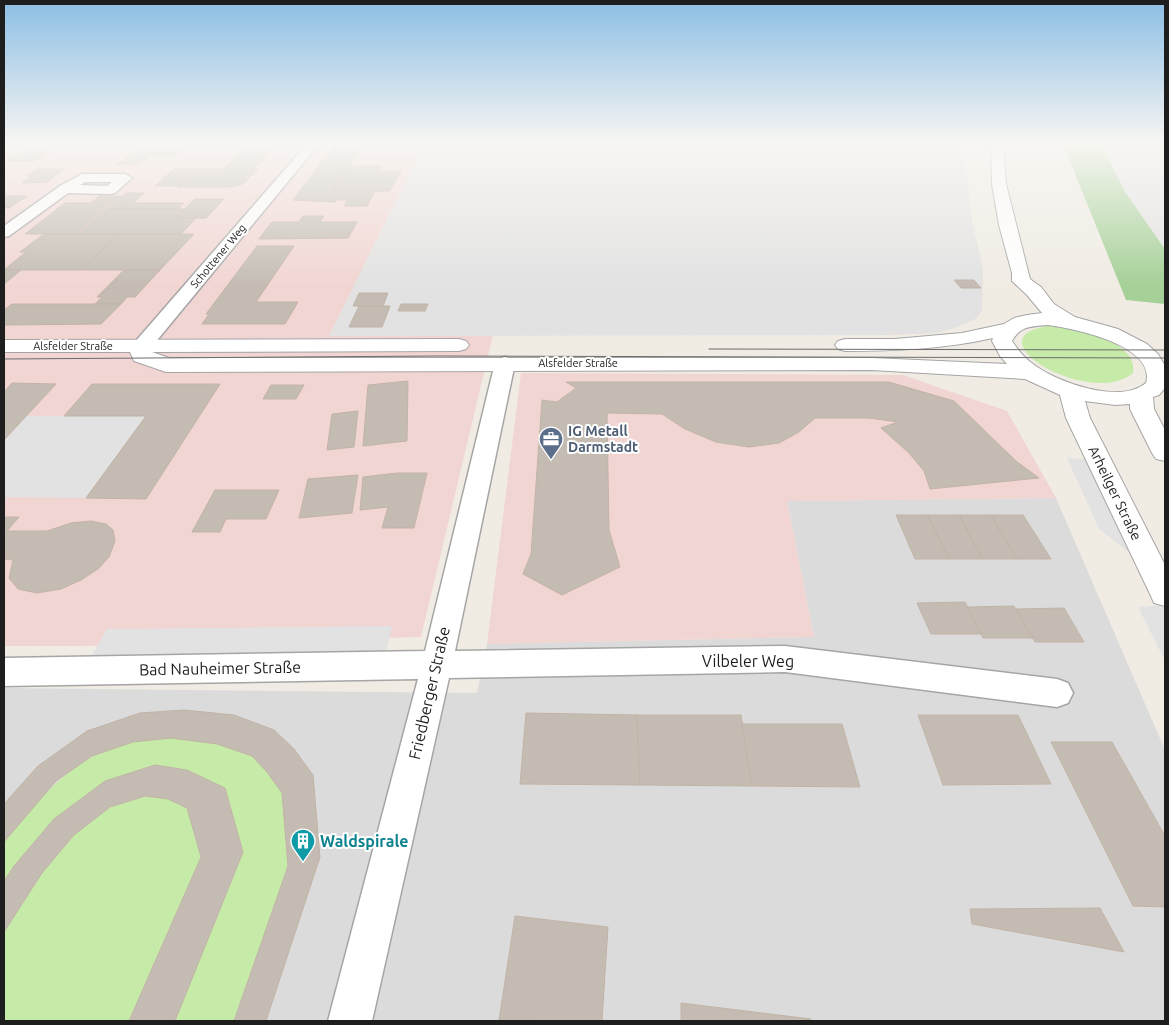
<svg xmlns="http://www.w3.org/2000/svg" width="1169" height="1025" font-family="Ubuntu,sans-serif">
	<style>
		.residential { fill: #dcdbdb }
		.commercial { fill: #f1d5d2 }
		.grass { fill: #c6eba8 }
		.forest { fill: #a5d097 }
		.parking { fill: #e2e2e2 }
		.building { fill: #c4bcb3; stroke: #c2b3a6 }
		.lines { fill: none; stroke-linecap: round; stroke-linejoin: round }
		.minor-casing { stroke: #a5a5a5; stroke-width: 3 }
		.tertiary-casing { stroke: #a5a5a5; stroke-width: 2 }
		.minor { fill: #fff; fill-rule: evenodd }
		.tertiary { fill: #fff; fill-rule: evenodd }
		.tram { stroke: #6c6c6c; stroke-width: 1 }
		.labels { text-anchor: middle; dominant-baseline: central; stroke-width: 4; stroke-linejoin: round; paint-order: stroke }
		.far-street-label { font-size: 11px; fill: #1e1e1e; stroke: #fff }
		.service-label { font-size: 14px; font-weight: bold; fill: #4e5e75; stroke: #fff; text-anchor: start }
		.street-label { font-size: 14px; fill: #1e1e1e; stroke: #fff }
		.near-street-label { font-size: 16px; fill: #1e1e1e; stroke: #fff }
		.near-culture-label { font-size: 16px; font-weight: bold; fill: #0d838f; stroke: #fff; text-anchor: start }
	</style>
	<rect width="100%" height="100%" fill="#f0ece4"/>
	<path class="residential" d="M1056 498 1165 750V1021H4V688L477 693 487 644 814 637 787 501Z"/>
	<g class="commercial">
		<path d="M4 144H953L966 154 967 183 972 221 983 270 982 309 977 318 954 328 936 333 884 335H493L421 637 85 646H4Z"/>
		<path d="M521 373 903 375 1007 411 1056 498 787 501 814 637 487 644Z"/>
	</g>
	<g class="grass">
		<path d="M1048 326C1073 328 1138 339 1133 373 1091 409 969 338 1048 326Z"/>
		<path d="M171 738 217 744 252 756 267 772 282 793 288 866 234 1021H175L243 852 187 770 54 819 14 866 4 881V842C43 796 70 757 132 742 144 739 158 739 171 738Z"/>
		<path d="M145 796 168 799 187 808 201 857 129 1021H4V932L42 873 74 835 110 807Z"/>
	</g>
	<path class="forest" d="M1063 144H1101L1126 193 1165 249V304L1126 300Z"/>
	<g class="parking">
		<path d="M424 144H953L966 154 967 183 972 221 983 270 982 309 977 318 954 328 936 333 884 335 329 336Z"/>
		<path d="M1101 144H1165V249L1126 193Z"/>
		<path d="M26 416H146L86 498 4 497V440Z"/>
		<path d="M1067 458 1099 460 1154 572 1099 529Z"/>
		<path d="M1165 605V661L1138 607Z"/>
		<path d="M392 626 386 653 91 657 107 629Z"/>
	</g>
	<g class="building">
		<path d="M19 144H63L35 161H6L34 144Z"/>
		<path d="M335 144H364L332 191H375L367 206H344L348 200H336L335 202 293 200Z"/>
		<path d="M247 145H276L254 169H223Z"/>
		<path d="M142 147H162L157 150H181L174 156H150L138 164H117Z"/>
		<path d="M349 166H382L379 171H401L390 191H332Z"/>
		<path d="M38 169H64L47 182 22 183 32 176H27Z"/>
		<path d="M174 169H197L179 186H155Z"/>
		<path d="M197 169H258L244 183 240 185 229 187H178Z"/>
		<path d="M126 193H144L134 202H92L100 196H123Z"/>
		<path d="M4 196H27L9 208H4Z"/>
		<path d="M195 199H224L206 218H175Z"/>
		<path d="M65 203H112L75 234H25Z"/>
		<path d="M114 203H184L178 209H107Z"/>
		<path d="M107 209H184L175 218H196L181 234H77Z"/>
		<path d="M303 216H324L320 222H357L348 238 259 239 272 222H299Z"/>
		<path d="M44 234H120L80 270H4L26 252H20Z"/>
		<path d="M120 234H194L160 270H80Z"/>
		<path d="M257 246H294L256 302H298L285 324H202L209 314H206Z"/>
		<path d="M4 270H21L4 284Z"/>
		<path d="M124 270H160L135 297H127L121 304H95L102 297H97Z"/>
		<path d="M954 280H974L981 288H961Z"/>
		<path d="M359 293H388L383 306H353Z"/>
		<path d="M12 304H121L101 324 4 325V310Z"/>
		<path d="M401 304H428L425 311H398Z"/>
		<path d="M359 306H390L382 327H349Z"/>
		<path d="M408 381 407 441 363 446 368 385Z"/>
		<path d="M566 382H889L954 401 1016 461 1039 478 930 489 924 471 909 453 881 428 898 422 869 418H815L799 432 779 443 749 447 716 442 685 429 662 414 607 413 609 530 620 567 562 595 523 574 531 554 542 400 557 402 576 388Z"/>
		<path d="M12 383 56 384 4 440V392Z"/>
		<path d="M92 384H220L146 499 86 498 146 416H64Z"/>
		<path d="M271 385H304L296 399H263Z"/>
		<path d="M358 411 354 447 327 450 332 414Z"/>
		<path d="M397 473H427L414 528H382L388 507 360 510 363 477Z"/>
		<path d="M358 475 352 513 299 518 308 479Z"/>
		<path d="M215 490H279L266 519H226L220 532H192Z"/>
		<path d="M896 515H927L949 559H915Z"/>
		<path d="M927 515H959L983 559H949Z"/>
		<path d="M959 515H991L1017 559H983Z"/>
		<path d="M991 515H1023L1051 559H1017Z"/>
		<path d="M4 517H19L7 531H47L71 523 91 521 106 524 113 530 115 541 109 557 98 569 81 580 61 589 37 593 18 589 9 578 13 560 4 559Z"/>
		<path d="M965 602 981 634H931L917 603Z"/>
		<path d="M1014 606 1033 638H983L967 607Z"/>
		<path d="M1064 608 1084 642H1035L1016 609Z"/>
		<path d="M184 710 234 715 274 730 294 749 313 775 320 857 266 1021H234L288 866 282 793 267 772 252 756 217 744 171 738 133 742 92 756 56 781 4 842V804L38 766 87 731 140 713Z"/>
		<path d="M526 713 637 715 640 785 520 784Z"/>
		<path d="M637 715H741L752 786 640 785Z"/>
		<path d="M918 715H1018L1051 784 943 785Z"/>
		<path d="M742 724H842L860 787 752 786Z"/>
		<path d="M1051 742H1112L1165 836V907L1133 906Z"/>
		<path d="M155 765 187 770 225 788 243 852 175 1021H129L201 857 187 808 168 799 145 796 110 807 74 835 42 873 4 932V881L14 866 54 819 105 781Z"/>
		<path d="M1100 908 1124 952 972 924 970 909Z"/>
		<path d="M515 916 608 927 602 1021 499 1020Z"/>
		<path d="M681 1003 811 1019V1021H681Z"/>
	</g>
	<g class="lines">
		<defs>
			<g id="minor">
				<path d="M307 144H319L149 350 142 352 135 350 132 346 135 342Z"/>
				<path d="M82 174H125L132 178 115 193 110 194 68 193 9 236 4 237V226L60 186ZM85 182H112L107 186 80 185Z"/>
				<path d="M505 357 512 359 515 363 455 651 785 646 1057 679 1068 683 1073 693 1068 703 1057 707 785 672 449 678 372 1021H328L418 679 4 686V658L425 651 495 363 498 359Z"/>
			</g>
			<path id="tertiary" d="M991 144H1003L1006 184 1030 279 1041 287 1054 304 1075 317 1118 329 1147 344 1158 354 1165 366V388L1159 395 1153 397 1154 409 1165 430V461L1156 459 1152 453 1130 409V404L1115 405 1085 401 1090 418 1165 565V606L1154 603 1150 594 1066 418 1060 395 1025 379 872 370 166 372 134 361 130 352H4V340L459 339 466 341 469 345 466 349 459 351 152 352 169 358H872L1007 364 1000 356 992 341 993 338C944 349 895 351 845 351L838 349 835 345 838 341 845 339H895L962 333 1004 324 1014 318 1027 315 1042 313 1027 295 1012 281V273L999 225 992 184ZM1048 325C1072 328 1157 345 1146 383 1120 405 1056 382 1033 364 1024 358 1018 350 1012 341 1020 326 1032 326 1048 325Z"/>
		</defs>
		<use href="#minor" class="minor-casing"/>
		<use href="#tertiary" class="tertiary-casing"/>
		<use href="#minor" class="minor"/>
		<use href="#tertiary" class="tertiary"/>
		<g class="tram">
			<path d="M709 349 1165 350"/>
			<path d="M4 359 438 356 1165 358"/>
		</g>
	</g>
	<linearGradient id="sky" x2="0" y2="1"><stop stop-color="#8cbee4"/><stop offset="0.5" stop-color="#f8f6f3"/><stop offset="1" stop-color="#f8f6f3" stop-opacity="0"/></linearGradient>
	<rect width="1169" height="287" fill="url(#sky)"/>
	<defs>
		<symbol id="office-pin" viewBox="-11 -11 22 30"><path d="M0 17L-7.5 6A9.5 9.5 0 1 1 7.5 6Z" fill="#5c6f8a" stroke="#fff"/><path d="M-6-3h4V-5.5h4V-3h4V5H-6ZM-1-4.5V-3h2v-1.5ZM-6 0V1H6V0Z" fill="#fff"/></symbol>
		<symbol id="building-pin" viewBox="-11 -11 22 30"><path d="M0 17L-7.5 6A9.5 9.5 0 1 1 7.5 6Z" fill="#0f9aa8" stroke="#fff"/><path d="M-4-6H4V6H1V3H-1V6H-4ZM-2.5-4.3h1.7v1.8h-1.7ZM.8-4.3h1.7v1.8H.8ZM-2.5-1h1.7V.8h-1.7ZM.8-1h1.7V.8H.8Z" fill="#fff"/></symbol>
	</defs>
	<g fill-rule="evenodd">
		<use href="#office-pin" x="537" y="425" width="28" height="38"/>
		<use href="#building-pin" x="289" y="827" width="28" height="38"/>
	</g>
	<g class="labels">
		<g class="far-street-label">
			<text transform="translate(218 256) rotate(-50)">Schottener Weg</text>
			<text x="73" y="346">Alsfelder Straße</text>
			<text x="578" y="363">Alsfelder Straße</text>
		</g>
		<g class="service-label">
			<text x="568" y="431">IG Metall<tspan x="568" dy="16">Darmstadt</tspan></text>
		</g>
		<g class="street-label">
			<text transform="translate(1115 493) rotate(64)">Arheilger Straße</text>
		</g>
		<g class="near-street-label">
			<text x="748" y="661">Vilbeler Weg</text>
			<text transform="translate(220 668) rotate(-1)">Bad Nauheimer Straße</text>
			<text transform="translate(429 693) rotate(-77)">Friedberger Straße</text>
		</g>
		<g class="near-culture-label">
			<text x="320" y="841">Waldspirale</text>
		</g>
	</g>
	<rect width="1169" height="1025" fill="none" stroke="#1e1e1e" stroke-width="10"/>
</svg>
